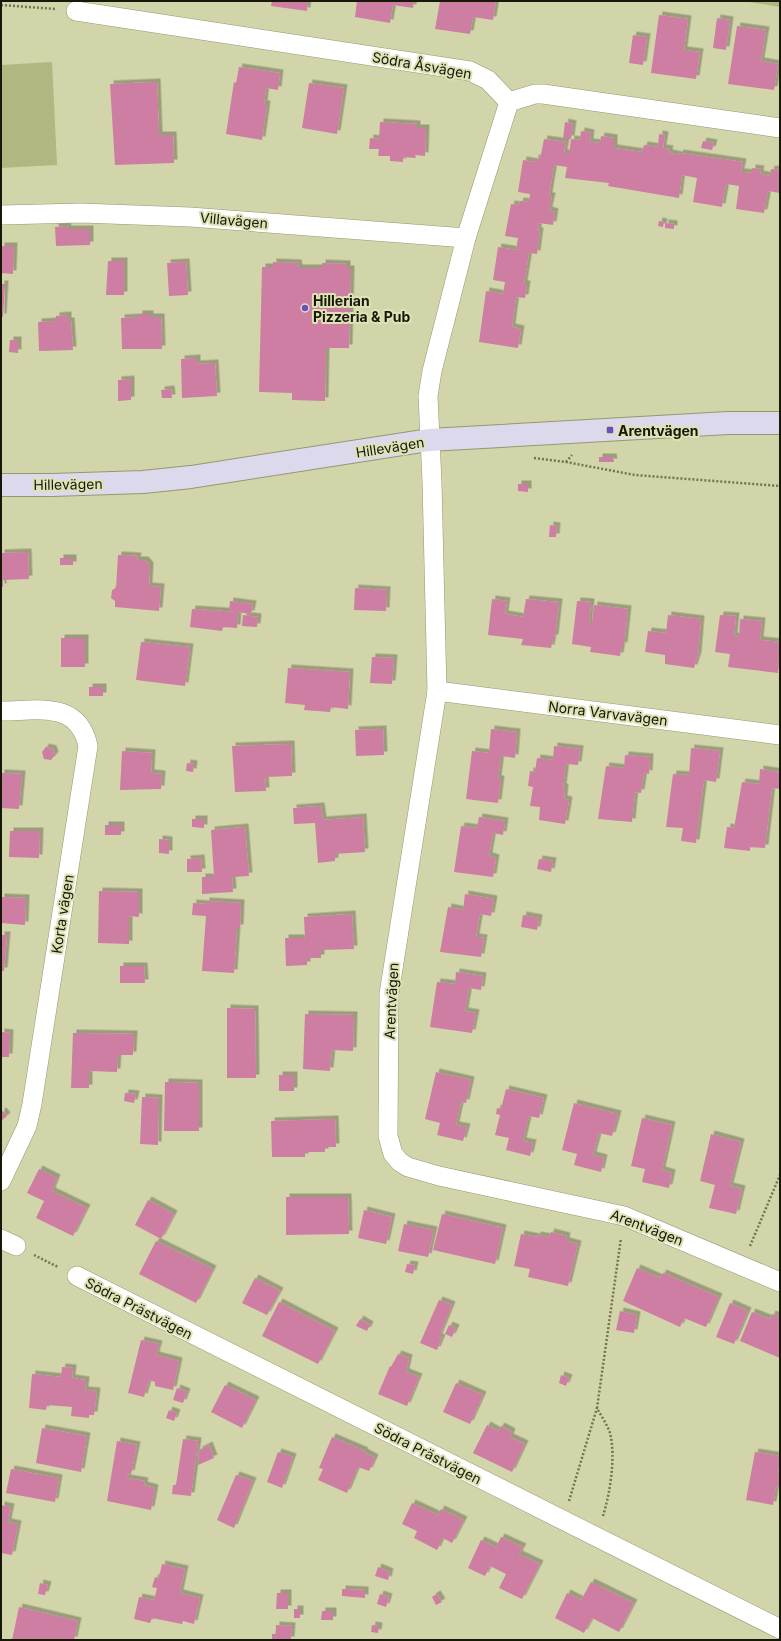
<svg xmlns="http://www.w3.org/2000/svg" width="781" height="1641" font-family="Inter,sans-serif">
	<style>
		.green { fill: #b2b681 }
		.building { fill: #ce7ea3; filter: url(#shadow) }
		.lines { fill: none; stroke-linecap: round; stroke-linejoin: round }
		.street-casing { stroke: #95986e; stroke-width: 20 }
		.secondary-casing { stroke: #95986e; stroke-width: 24 }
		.path { stroke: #717356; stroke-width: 2.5; stroke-dasharray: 2 2; stroke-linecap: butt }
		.street { stroke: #fff; stroke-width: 19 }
		.secondary { stroke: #dcd9ed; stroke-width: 22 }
		.poi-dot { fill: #6e4dc7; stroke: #dfe2b6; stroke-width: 1.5 }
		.labels { text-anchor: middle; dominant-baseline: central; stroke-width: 4; stroke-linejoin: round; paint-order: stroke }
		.street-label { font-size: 14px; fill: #171808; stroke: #dfe2b6 }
		.poi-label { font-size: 14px; font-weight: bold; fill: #171808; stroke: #dfe2b6; text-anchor: start }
	</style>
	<defs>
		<filter id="shadow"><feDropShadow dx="3.5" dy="-3.5" stdDeviation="0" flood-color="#0004"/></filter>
	</defs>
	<rect width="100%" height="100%" fill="#d2d5a9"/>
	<g class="green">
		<path d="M743 1H780V7Z"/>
		<path d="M52 62 57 165 1 168V65Z"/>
	</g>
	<g class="building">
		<path d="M272 1H308L307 11 271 6Z"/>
		<path d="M357 1H414L413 8 393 5 390 23 355 17Z"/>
		<path d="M440 1H496L493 20 473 17 470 34 435 29Z"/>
		<path d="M659 15 688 19 684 50 700 52 696 79 651 73Z"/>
		<path d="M717 18 730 20 726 50 713 48Z"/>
		<path d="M737 26 766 30 761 61 778 64 774 90 728 84Z"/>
		<path d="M633 35 647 37 643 65 629 63Z"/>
		<path d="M239 67 280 73 278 90 266 88 264 104H267L262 140 226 134 234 82 236 83Z"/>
		<path d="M157 82 159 135H173L174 163 115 165 110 84Z"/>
		<path d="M309 83 344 88 337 134 302 128Z"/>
		<path d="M380 122 417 124V128H426L425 156 415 155 416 158 403 157V162L390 161V156H378L379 149H369L370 138 379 139Z"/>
		<path d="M565 122 573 124 571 139H563Z"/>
		<path d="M581 131 591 133 590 142 600 143 601 136 614 138V148L642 152 644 145 658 147 659 134 665 135 663 148 670 149 669 153 679 155 680 153 743 162 741 172 752 173V168L761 169 760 174 770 176 771 169 780 170V193L768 191 764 213 736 209 739 186 726 184 722 207 693 202 697 178 682 175 679 198 608 186 609 183 565 178 567 167 554 165 549 196H552L549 210 555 212 553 225 539 223 538 231H540L537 254 529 253 524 284H527L525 298 516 297 512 327 521 329 518 348 479 342 486 291 503 294 505 282 493 280 498 247 516 250 518 238 505 236 511 204 519 205 520 201 529 202 530 194 518 192 523 160 535 162V158L540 159 544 139 566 142 564 153H569L571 139 580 140Z"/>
		<path d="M703 141 714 143 712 150 701 148Z"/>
		<path d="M659 221 664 222 663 227 658 226Z"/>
		<path d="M665 223 674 224V229L665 228Z"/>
		<path d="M67 226 68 229H90V245L56 246 55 227Z"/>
		<path d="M1 246H14L13 274 1 273Z"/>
		<path d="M108 261H124V295H106Z"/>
		<path d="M186 262 188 295 169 296 167 263Z"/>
		<path d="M273 262 298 263 299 268H322V263L347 264V269H351L349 348H326L325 401 292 400V393L259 392 262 267H273Z"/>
		<path d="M1 284H5L3 317H1Z"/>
		<path d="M139 314H150V317H161L162 349H122L121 318 139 317Z"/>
		<path d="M68 315V321H71L73 350 39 351 38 322 56 321V316Z"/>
		<path d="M10 340H18V353L9 352Z"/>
		<path d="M197 358V364L215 363 217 396 182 398 181 359Z"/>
		<path d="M131 379V400L118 401V380Z"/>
		<path d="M171 389 172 398H162L161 390Z"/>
		<path d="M599 457H613L614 462H599Z"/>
		<path d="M518 484H528V492L518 491Z"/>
		<path d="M550 525 557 526 556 537H549Z"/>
		<path d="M28 552 29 579 3 580V587H1V553Z"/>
		<path d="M118 555 138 556 137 560H145L150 566 149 586 161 587 159 611 115 607V601L111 598 112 590 116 588Z"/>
		<rect x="60" y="558" width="13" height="7"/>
		<path d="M355 588 387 590 386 611 354 610Z"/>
		<path d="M492 599 507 601 505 614 523 617 526 599 559 602 555 638H553L551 648 521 645 523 639 488 635Z"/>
		<path d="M230 601 253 604 251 614 229 611Z"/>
		<path d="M577 601 591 602 589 623H592L594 605 628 609 624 646 622 645 620 656 590 652 591 647 572 644Z"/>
		<path d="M192 609 238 612 237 628 223 627 222 631 190 627Z"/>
		<path d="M243 615 258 617 257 627 242 626Z"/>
		<path d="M668 615 701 619 698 655 694 668 665 664V655L645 652 648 631 666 633Z"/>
		<path d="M720 615 736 616 734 636 739 637 740 619 762 621 760 640 780 642 778 673 728 667 730 654 715 652Z"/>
		<rect x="61" y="638" width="24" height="29"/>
		<path d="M141 642 190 647 185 686 136 680Z"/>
		<path d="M372 657 394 658 392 684 370 683Z"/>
		<path d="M288 668 350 672 348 709 331 707 330 712 304 710 305 705 285 703Z"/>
		<rect x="89" y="687" width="14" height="9"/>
		<path d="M383 729 384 755 356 756 355 730Z"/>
		<path d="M491 729 517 732 515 758 501 756 498 779H501L498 803 466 799 472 751 489 753Z"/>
		<path d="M291 744 292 776 265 777 266 791 235 792 232 746Z"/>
		<path d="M554 746 580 749 578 765 566 764 563 787H565L564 799 569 800 565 824 539 820 540 807 530 806 533 787 528 786 530 771 535 772 537 758 553 760Z"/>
		<path d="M46 747 53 749 55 755 51 760 44 759 42 752Z"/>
		<path d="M691 748 720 751 716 782 704 780 696 843 681 841 683 828 666 827 673 774 689 775Z"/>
		<path d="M122 751 152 753 151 773 162 774 161 789 120 790Z"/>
		<path d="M625 755 650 757 649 774 644 773 641 793 635 792 632 822 598 819 606 766 624 768Z"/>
		<path d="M187 763 194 764 193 772 186 771Z"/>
		<path d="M760 769 780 772V789L772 788 765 848 750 847V851L724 848 727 827 734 828 742 782 759 784Z"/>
		<path d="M1 773 22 774 19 809 1 808Z"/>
		<path d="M321 806 323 820 363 817 365 852 335 854V861L318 863 315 823 294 824 293 808Z"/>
		<path d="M479 817 505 821 503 835 493 833 489 856 496 858 493 877 454 872 461 826 477 828Z"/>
		<path d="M192 819H204V828L192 827Z"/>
		<rect x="105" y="825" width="16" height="10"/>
		<path d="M245 827 249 876 232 877 233 892 202 894V877H214L211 830Z"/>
		<path d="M10 831H40L39 858 9 857Z"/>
		<path d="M159 839 169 840V854L159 853Z"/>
		<path d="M201 858 202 872H187V859Z"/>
		<path d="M539 859 553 861 551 872 537 869Z"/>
		<path d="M99 891 139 892V917L129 916V944L98 943Z"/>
		<path d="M465 894 494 899 491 916 480 914 476 937 484 938 481 957 440 952 448 907 463 910Z"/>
		<path d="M1 897 26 898 25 925 1 923Z"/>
		<path d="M206 901 241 903 240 928H237L234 973 202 971 206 916 192 915 193 903 206 904Z"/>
		<path d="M352 914 354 949 321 950V958H307V965L286 966 285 938H305L304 917Z"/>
		<path d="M523 915 539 918 537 930 521 927Z"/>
		<path d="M1 935H7L4 971H1Z"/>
		<path d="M120 966H144L145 983H120Z"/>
		<path d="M456 972 483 976 481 990 469 988 465 1011 476 1013 472 1033 430 1027 437 982 455 984Z"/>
		<path d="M227 1008 255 1009 256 1078H227Z"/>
		<path d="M305 1014 354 1015 353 1051 332 1050 330 1071 303 1069Z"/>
		<path d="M1 1032 10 1033 9 1057H1Z"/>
		<path d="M73 1033 134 1034 133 1055H118L117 1072 89 1071V1088H71Z"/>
		<path d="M436 1072 471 1080 466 1103 461 1102 456 1125 467 1127 463 1141 437 1135 440 1123 425 1119Z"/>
		<rect x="279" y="1075" width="15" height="16"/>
		<path d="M165 1082 199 1083V1131H164Z"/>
		<path d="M506 1089 544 1098 539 1118 529 1116 523 1141 533 1143 530 1156 506 1150 509 1138 495 1135 500 1115 496 1114 497 1108 501 1109Z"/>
		<path d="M125 1093 136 1094 134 1103 124 1101Z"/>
		<path d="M142 1097 159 1098 158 1145 140 1144Z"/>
		<path d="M574 1103 618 1114 612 1136 599 1133 593 1155 604 1158 601 1172 574 1165 577 1154 562 1150Z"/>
		<path d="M3 1111 7 1116 1 1121V1112Z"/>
		<path d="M642 1118 672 1125 662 1170 672 1173 669 1188 642 1182 645 1169 631 1166Z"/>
		<path d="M335 1119 336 1147H325V1152H305V1157H272L271 1121Z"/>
		<path d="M711 1134 741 1142 730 1186 742 1189 736 1214 709 1208 715 1185 700 1181Z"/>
		<path d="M39 1169 57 1178 52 1191 87 1208 73 1236 36 1218 44 1201 27 1193Z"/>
		<path d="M286 1197H348L349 1234 286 1235Z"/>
		<path d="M148 1200 174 1214 161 1239 135 1225Z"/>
		<path d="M364 1210 392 1217 386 1244 358 1238Z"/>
		<path d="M442 1214 503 1228 495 1264 433 1250Z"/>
		<path d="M404 1224 434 1230 428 1257 398 1251Z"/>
		<path d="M551 1232 567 1236 566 1241 578 1244 568 1286 528 1277 530 1269 514 1266 521 1234 537 1237V1235L549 1237Z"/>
		<path d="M156 1241 213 1269 196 1303 139 1274Z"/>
		<path d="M407 1264 415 1265 413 1274 405 1272Z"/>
		<path d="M637 1268 660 1278 663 1273 719 1297 706 1327 684 1318 680 1327 623 1301Z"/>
		<path d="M255 1278 280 1291 267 1315 242 1303Z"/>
		<path d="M439 1300 452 1305 439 1337 442 1338 437 1350 420 1343Z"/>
		<path d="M279 1302 335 1331 318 1364 262 1336Z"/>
		<path d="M730 1303 748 1311 734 1344 716 1337Z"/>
		<path d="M620 1311 637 1315 634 1333 616 1330Z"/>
		<path d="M752 1312 770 1319 772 1314 780 1317V1358L740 1341Z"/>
		<path d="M360 1319 370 1325 367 1331 356 1326Z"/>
		<path d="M449 1325 456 1328 452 1337 445 1334Z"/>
		<path d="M141 1340 159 1344 156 1355 179 1361 173 1390 155 1386V1382L149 1380 144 1397 128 1393Z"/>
		<path d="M398 1354 409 1358 406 1372 419 1377 407 1406 378 1394 390 1366 391 1367Z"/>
		<path d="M62 1367 73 1368 72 1378 86 1380 85 1390 97 1391 94 1415H89V1418L71 1416 72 1407 47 1405 46 1410 29 1408 32 1374 61 1377Z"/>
		<path d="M561 1375 569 1378 566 1386 559 1383Z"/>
		<path d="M456 1383 483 1395 470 1424 443 1412Z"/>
		<path d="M225 1385 256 1400 242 1428 211 1412Z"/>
		<path d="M177 1388 187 1392 183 1403 173 1400Z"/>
		<path d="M169 1410 177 1413 174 1421 166 1418Z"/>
		<path d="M487 1425 498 1431 501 1426 512 1432 510 1437 525 1444 512 1472 473 1453Z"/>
		<path d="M42 1428 87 1436 81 1472 36 1463Z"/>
		<path d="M332 1437 365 1451 364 1452 375 1458 369 1471 358 1467 347 1493 318 1480 323 1469 319 1468Z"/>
		<path d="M183 1439 198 1441 191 1496 172 1494 173 1485H176Z"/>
		<path d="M117 1441 137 1445 131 1474 129 1473 127 1478 145 1481 144 1485 155 1488 151 1510 107 1501Z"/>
		<path d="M209 1445 214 1458 198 1465 199 1450Z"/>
		<path d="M278 1452 293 1457 282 1488 267 1482Z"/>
		<path d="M755 1452 780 1456 778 1473H780V1487L776 1486 773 1505 746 1500Z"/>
		<path d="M11 1469 59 1478 55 1502 6 1493Z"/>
		<path d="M236 1475 253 1481 234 1528 217 1520Z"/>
		<path d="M412 1503 438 1515 441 1509 464 1520 452 1543 443 1538 437 1550 414 1538 417 1531 402 1524Z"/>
		<path d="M1 1505 11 1507 8 1522 18 1524 12 1555 1 1553Z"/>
		<path d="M501 1537 523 1547 519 1554 540 1564 522 1599 499 1588 506 1574 490 1566 485 1576 468 1568 481 1540 496 1547Z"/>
		<path d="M162 1564 185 1569 180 1593 200 1598 194 1624 183 1621 182 1624 152 1618 150 1623 134 1619 139 1597 154 1600 157 1588 152 1587 155 1577 159 1578Z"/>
		<path d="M378 1567 390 1572 388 1580 375 1576Z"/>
		<path d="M591 1582 634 1603 619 1632 592 1618 584 1633 555 1618 567 1593 581 1600Z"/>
		<path d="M40 1583 48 1585 45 1595 38 1594Z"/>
		<path d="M342 1589 365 1590V1598L342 1596Z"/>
		<path d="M277 1593H288V1609H276Z"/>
		<path d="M380 1594 389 1597 386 1607 377 1604Z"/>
		<path d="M437 1594 442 1602 436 1605 432 1597Z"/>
		<path d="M19 1607 78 1621 74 1640H12Z"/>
		<rect x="294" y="1609" width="6" height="9"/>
		<path d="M322 1611H333V1620H321Z"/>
		<path d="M276 1625 292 1626 291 1640H272V1634H276Z"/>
		<path d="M372 1625 379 1626 378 1633 371 1632Z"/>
	</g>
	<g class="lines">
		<defs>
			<g id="street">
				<path d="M76 11 470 71 488 80 509 102 535 94H543L780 128"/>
				<path d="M509 102 466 238 432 371 428 396 432 482 437 691 389 994 388 1136 393 1154 400 1162 408 1167 439 1176 624 1216 780 1282"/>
				<path d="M1 215 81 213 190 217 466 238"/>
				<path d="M437 691 780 735"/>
				<path d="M1 711C38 711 78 700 88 746L32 1104 27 1126 1 1181"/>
				<path d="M1 1239 16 1246"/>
				<path d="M77 1276 780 1629"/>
			</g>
			<path id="secondary" d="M1 485H52L143 482 191 477 429 440 728 423H780"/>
		</defs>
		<use href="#street" class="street-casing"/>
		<use href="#secondary" class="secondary-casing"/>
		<g class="path">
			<path d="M1 5 56 9"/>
			<path d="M534 458 566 462 635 475 780 486"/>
			<path d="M566 462 572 455"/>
			<path d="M750 1246 780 1175"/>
			<path d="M34 1255 58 1267"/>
			<path d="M569 1501 597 1408"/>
			<path d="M603 1516C610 1494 616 1456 610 1433 607 1424 601 1416 597 1408L621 1238"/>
		</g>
		<use href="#street" class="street"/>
		<use href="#secondary" class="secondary"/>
	</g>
	<g class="poi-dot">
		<circle cx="305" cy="308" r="4"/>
		<rect x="606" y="426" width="8" height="8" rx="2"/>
	</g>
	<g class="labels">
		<g class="street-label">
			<text transform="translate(422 65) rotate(10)">Södra Åsvägen</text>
			<text transform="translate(234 220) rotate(5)">Villavägen</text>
			<text transform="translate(390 447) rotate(-9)">Hillevägen</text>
			<text transform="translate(68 484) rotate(-1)">Hillevägen</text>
			<text transform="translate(608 713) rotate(7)">Norra Varvavägen</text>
			<text transform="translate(62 914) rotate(-81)">Korta vägen</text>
			<text transform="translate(391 1001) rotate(-87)">Arentvägen</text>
			<text transform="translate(647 1227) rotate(21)">Arentvägen</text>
			<text transform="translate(139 1308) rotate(27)">Södra Prästvägen</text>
			<text transform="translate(428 1453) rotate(27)">Södra Prästvägen</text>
		</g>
		<g class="poi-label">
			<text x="313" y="300">Hillerian<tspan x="313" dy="16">Pizzeria &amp; Pub</tspan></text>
			<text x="618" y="430">Arentvägen</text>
		</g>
	</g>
	<rect width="781" height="1641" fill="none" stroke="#171808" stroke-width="4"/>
</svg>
